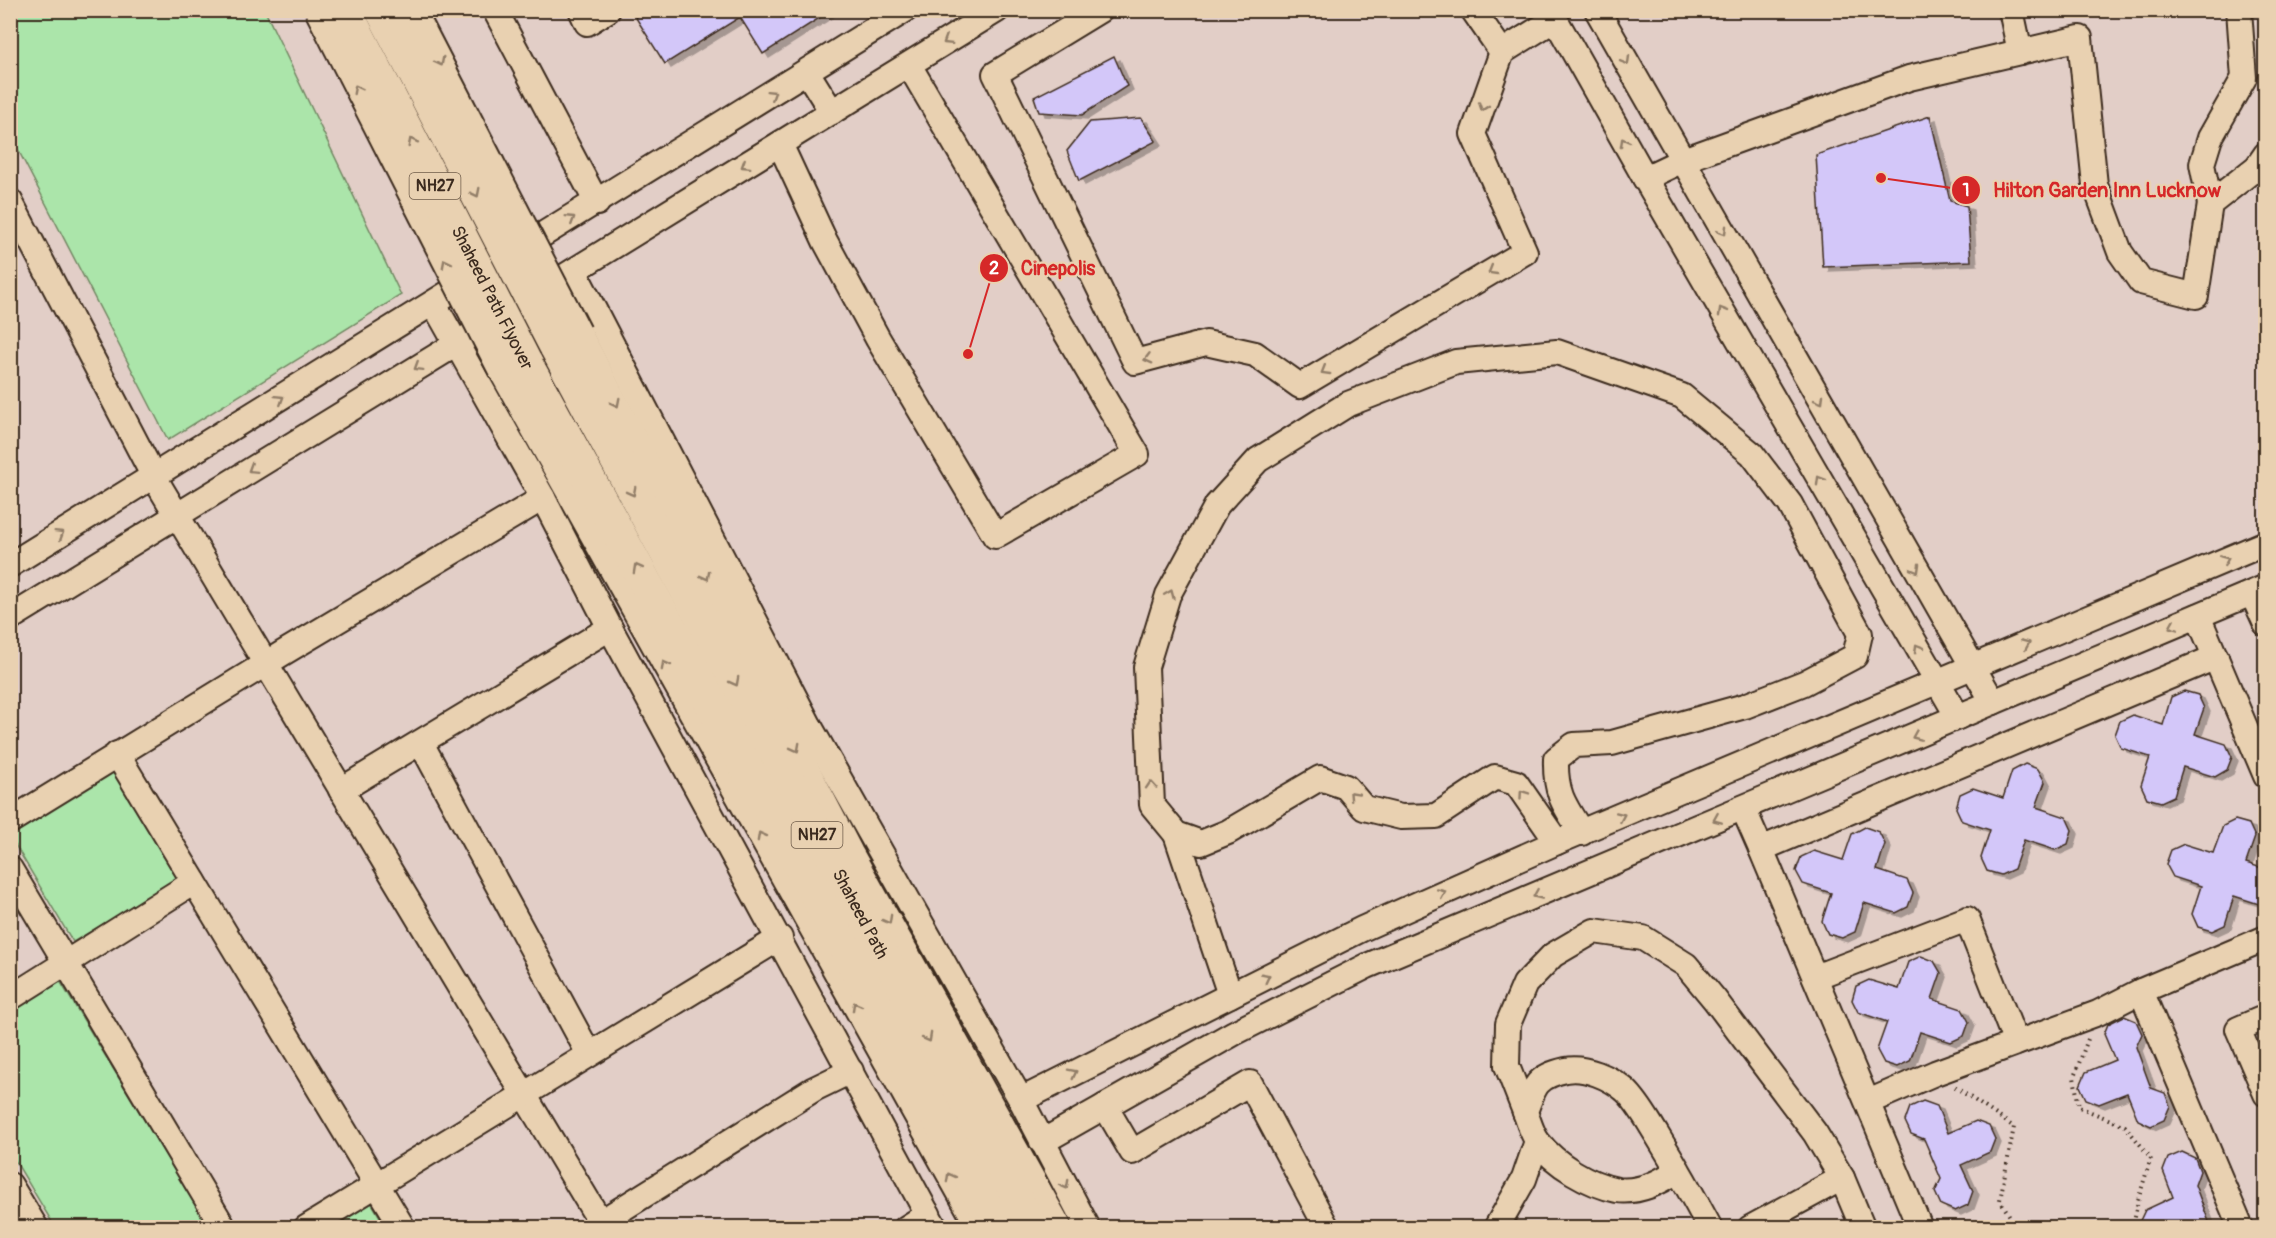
<svg xmlns="http://www.w3.org/2000/svg" width="2276" height="1238" font-family="Pangolin,sans-serif">
	<style>
		.green { fill: #abe5aa; stroke: #738864; stroke-width: 1.5 }
		.building { fill: #d3c7f9; stroke: #3b2a1e; stroke-width: 1.5; filter: url(#shadow) }
		.lines { fill: none; stroke-linecap: round; stroke-linejoin: round }
		.minor-casing { stroke: #3b2a1e; stroke-width: 28 }
		.highway-casing { stroke: #3b2a1e; stroke-width: 38 }
		.path { stroke: #3b2a1e; stroke-width: 4; stroke-dasharray: 1.5 4.5; stroke-linecap: butt }
		.minor { stroke: #e9d1b1; stroke-width: 24 }
		.highway { stroke: #e9d1b1; stroke-width: 33 }
		.minor-bridge-casing { stroke: #3b2a1e; stroke-width: 28; stroke-linecap: butt }
		.highway-bridge-casing { stroke: #3b2a1e; stroke-width: 38; stroke-linecap: butt }
		.minor-bridge { stroke: #e9d1b1; stroke-width: 24 }
		.highway-bridge { stroke: #e9d1b1; stroke-width: 33 }
		.oneway { stroke: #927e68 }
		.labels { text-anchor: middle; dominant-baseline: central; stroke-width: 4.5; stroke-linejoin: round; paint-order: stroke }
		.shield { fill: #e9d1b1; stroke: #6f5c4a; stroke-width: 1.5 }
		.shield-label { font-size: 16px; font-weight: bold; fill: #3b2a1e }
		.street-label { font-size: 18px; fill: #3b2a1e; stroke: #e9d1b1 }
		.leader { fill: none; stroke: #d62828; stroke-width: 2 }
		.callout-dot { fill: #d62828; stroke: #e9d1b1; stroke-width: 2 }
		.mark-label { font-size: 18px; text-anchor: middle; font-weight: bold; fill: #fff }
		.callout-label { font-size: 20px; text-anchor: middle; font-weight: bold; fill: #d62828; stroke: #e9d1b1; stroke-width: 4.5; stroke-linejoin: round; paint-order: stroke }
	</style>
	<defs>
		<filter id="shadow"><feDropShadow dx="6" dy="4" stdDeviation="0" flood-color="#0004"/></filter>
	</defs>
	<rect width="100%" height="100%" fill="#e2cec7"/>
	<filter id="ink" filterUnits="userSpaceOnUse"><feTurbulence type="fractalNoise" baseFrequency=".0167" numOctaves="2"/><feDisplacementMap in="SourceGraphic" scale="12" xChannelSelector="R" yChannelSelector="G"/><feConvolveMatrix kernelMatrix="1 2 1 2 8 2 1 2 1" color-interpolation-filters="sRGB"/></filter>
	<g filter="url(#ink)">
		<g class="green">
			<path d="M11 10 265 11 401 295 168 440 11 136Z"/>
			<path d="M112 770 178 880 73 942 11 838 10 831Z"/>
			<path d="M60 981 209 1227H55L11 1154V1011Z"/>
			<path d="M371 1202 386 1227 330 1228Z"/>
		</g>
		<g class="building">
			<path d="M631 10H832L763 54 740 17 665 64Z"/>
			<path d="M1114 56 1127 86 1082 115 1039 112 1034 97Z"/>
			<path d="M1930 116 1950 201 1967 206 1971 261 1823 267 1816 155Z"/>
			<path d="M1141 118 1156 141 1079 181 1067 151 1090 122Z"/>
			<path d="M2184 691 2198 695 2204 708 2195 734 2226 744 2232 757 2227 770 2215 777 2183 767 2174 796 2161 802 2147 798 2141 785 2150 757 2121 748 2115 735 2120 721 2133 715 2163 725 2171 697Z"/>
			<path d="M2025 764 2038 769 2045 782 2036 807 2066 817 2072 830 2068 844 2055 850 2024 840 2014 869 2001 875 1987 871 1981 858 1990 830 1962 821 1956 808 1960 794 1973 788 2003 798 2012 771Z"/>
			<path d="M2235 820 2249 824 2255 837 2246 863 2265 869V906L2234 896 2225 925 2212 931 2198 927 2192 914 2201 886 2173 877 2166 864 2171 850 2184 844 2213 853 2223 826Z"/>
			<path d="M1865 827 1879 832 1885 844 1877 870 1907 880 1913 893 1908 907 1896 913 1864 903 1855 932 1842 938 1828 934 1822 921 1831 893 1803 884 1796 871 1801 857 1814 851 1843 860 1852 834Z"/>
			<path d="M1921 956 1934 961 1941 973 1932 999 1962 1009 1969 1022 1964 1036 1951 1042 1920 1032 1910 1061 1897 1067 1884 1063 1877 1050 1887 1022 1858 1012 1852 1000 1856 986 1869 980 1899 989 1908 962Z"/>
			<path d="M2124 1016 2136 1021 2142 1034 2136 1047 2151 1088 2165 1093 2170 1106 2164 1120 2151 1126 2138 1120 2127 1093 2099 1104 2086 1099 2080 1086 2086 1072 2115 1060 2104 1034 2108 1024Z"/>
			<path d="M1923 1101 1937 1106 1948 1133 1976 1121 1989 1126 1995 1139 1990 1152 1961 1165 1973 1191 1968 1205 1955 1211 1941 1205 1935 1192 1941 1179 1930 1153 1924 1139 1911 1134 1905 1121 1910 1107Z"/>
			<path d="M2182 1152 2195 1158 2200 1171 2195 1185 2211 1227H2137L2145 1210 2173 1197 2163 1171 2168 1158Z"/>
		</g>
		<g class="lines">
			<defs>
				<g id="minor">
					<path d="M495 10 597 203"/>
					<path d="M581 10 587 23 608 10"/>
					<path d="M1100 10 995 74 1135 362 1206 343 1255 354 1300 386 1525 252 1473 134 1502 52 1555 19"/>
					<path d="M1473 10 1502 52"/>
					<path d="M1550 10 1645 178 1958 717"/>
					<path d="M1597 10 1993 702"/>
					<path d="M2011 10 2020 52"/>
					<path d="M807 72 832 112"/>
					<path d="M780 144 825 241 878 339 995 536 1137 454 909 65"/>
					<path d="M1645 178 1683 160 1909 78 2080 38 2095 185 2120 252 2141 282 2196 296 2210 204 2257 167 2266 154"/>
					<path d="M10 201 154 477 604 1228"/>
					<path d="M2210 204 2202 164 2210 138 2244 78 2239 10"/>
					<path d="M574 271 809 725 1021 1100 1088 1228"/>
					<path d="M536 294 997 10"/>
					<path d="M434 304 543 498 610 628 935 1228"/>
					<path d="M579 332 851 853 1060 1228"/>
					<path d="M501 371 979 1228"/>
					<path d="M10 565 905 10"/>
					<path d="M2252 593 2266 624"/>
					<path d="M2198 616 2266 776"/>
					<path d="M10 618 497 319"/>
					<path d="M421 743 589 1054"/>
					<path d="M117 754 403 1228"/>
					<path d="M341 790 610 628"/>
					<path d="M1743 808 1761 849"/>
					<path d="M10 821 283 653 543 498"/>
					<path d="M1176 834 1230 995"/>
					<path d="M1557 842 1516 783 1495 777 1436 816 1401 817 1364 808 1346 787 1320 778 1228 832 1201 843 1176 834 1152 805 1146 667 1168 595 1217 505 1258 460 1348 404 1456 362 1557 352 1682 396 1752 454 1790 504 1860 634 1855 656 1804 683 1745 706 1612 743 1574 745 1556 759C1555 794 1564 805 1582 833"/>
					<path d="M10 869 224 1228"/>
					<path d="M1815 977 1967 919 2016 1043"/>
					<path d="M10 998 194 882"/>
					<path d="M2266 1017 2238 1029 2266 1094"/>
					<path d="M1021 1100 1362 929 1557 842 2266 543"/>
					<path d="M1868 1102 1935 1073 2098 1013 2141 991"/>
					<path d="M1105 1106 1132 1152 1250 1083 1327 1228"/>
					<path d="M1525 1112 1507 1066 1508 1024 1525 984 1553 955 1594 931 1643 938 1686 965 1715 1000 1815 1133 1842 1178 1863 1228"/>
					<path d="M1042 1142 1234 1033 1367 966 2266 587"/>
					<path d="M1678 1170C1661 1182 1639 1193 1617 1190 1588 1184 1556 1165 1538 1142 1532 1134 1529 1122 1525 1112 1534 1086 1537 1076 1566 1070 1585 1066 1611 1078 1625 1090 1638 1102 1648 1121 1657 1135 1676 1166 1693 1196 1710 1228"/>
					<path d="M10 1185 36 1228"/>
					<path d="M601 1222 814 1089 851 1071"/>
					<path d="M306 1228 780 938"/>
					<path d="M906 1228 928 1214"/>
					<path d="M1496 1228 1524 1179 1537 1141"/>
					<path d="M1750 1228 1842 1178"/>
					<path d="M1920 1228 1761 849 2216 657"/>
					<path d="M2241 1228 2141 991 2266 938"/>
				</g>
				<g id="highway">
					<path d="M555 345 872 936 1032 1228"/>
					<path d="M525 362 998 1228"/>
				</g>
			</defs>
			<use href="#minor" class="minor-casing"/>
			<use href="#highway" class="highway-casing"/>
			<g class="path">
				<path d="M2088 1039 2074 1077 2079 1107 2125 1126 2151 1158 2138 1200 2133 1228"/>
				<path d="M1955 1087 2014 1127 2000 1200 2017 1228"/>
			</g>
			<use href="#minor" class="minor"/>
			<use href="#highway" class="highway"/>
			<defs>
				<g id="minor-bridge">
					<path d="M317 10 501 371"/>
					<path d="M413 10 579 332"/>
				</g>
				<g id="highway-bridge">
					<path d="M345 10 525 362"/>
					<path d="M382 10 555 345"/>
				</g>
			</defs>
			<use href="#minor-bridge" class="minor-bridge-casing"/>
			<use href="#highway-bridge" class="highway-bridge-casing"/>
			<use href="#minor-bridge" class="minor-bridge"/>
			<use href="#highway-bridge" class="highway-bridge"/>
		</g>
		<defs><path id="oneway-chevron" d="M-2-3.5L2.5 0L-2 3.5" fill="none" stroke-width="1.6" stroke-linecap="round" stroke-linejoin="round" transform="scale(1.5)"/></defs>
		<g class="oneway">
			<use href="#oneway-chevron" transform="translate(947 41) rotate(148)"/>
			<use href="#oneway-chevron" transform="translate(1626 61) rotate(60)"/>
			<use href="#oneway-chevron" transform="translate(440 62) rotate(63)"/>
			<use href="#oneway-chevron" transform="translate(357 89) rotate(-117)"/>
			<use href="#oneway-chevron" transform="translate(772 94) rotate(-32)"/>
			<use href="#oneway-chevron" transform="translate(1483 107) rotate(109)"/>
			<use href="#oneway-chevron" transform="translate(412 142) rotate(-117)"/>
			<use href="#oneway-chevron" transform="translate(1624 142) rotate(-119)"/>
			<use href="#oneway-chevron" transform="translate(745 165) rotate(148)"/>
			<use href="#oneway-chevron" transform="translate(476 193) rotate(63)"/>
			<use href="#oneway-chevron" transform="translate(571 219) rotate(-32)"/>
			<use href="#oneway-chevron" transform="translate(1723 231) rotate(60)"/>
			<use href="#oneway-chevron" transform="translate(446 263) rotate(-117)"/>
			<use href="#oneway-chevron" transform="translate(1492 271) rotate(149)"/>
			<use href="#oneway-chevron" transform="translate(1722 311) rotate(-120)"/>
			<use href="#oneway-chevron" transform="translate(1148 359) rotate(165)"/>
			<use href="#oneway-chevron" transform="translate(418 367) rotate(148)"/>
			<use href="#oneway-chevron" transform="translate(1325 371) rotate(149)"/>
			<use href="#oneway-chevron" transform="translate(280 399) rotate(-32)"/>
			<use href="#oneway-chevron" transform="translate(1820 400) rotate(60)"/>
			<use href="#oneway-chevron" transform="translate(616 403) rotate(63)"/>
			<use href="#oneway-chevron" transform="translate(252 469) rotate(148)"/>
			<use href="#oneway-chevron" transform="translate(1820 480) rotate(-120)"/>
			<use href="#oneway-chevron" transform="translate(632 492) rotate(62)"/>
			<use href="#oneway-chevron" transform="translate(60 534) rotate(-32)"/>
			<use href="#oneway-chevron" transform="translate(2225 560) rotate(-23)"/>
			<use href="#oneway-chevron" transform="translate(637 568) rotate(-119)"/>
			<use href="#oneway-chevron" transform="translate(1916 569) rotate(60)"/>
			<use href="#oneway-chevron" transform="translate(706 576) rotate(62)"/>
			<use href="#oneway-chevron" transform="translate(1170 594) rotate(-67)"/>
			<use href="#oneway-chevron" transform="translate(2173 626) rotate(157)"/>
			<use href="#oneway-chevron" transform="translate(2026 644) rotate(-23)"/>
			<use href="#oneway-chevron" transform="translate(1918 648) rotate(-120)"/>
			<use href="#oneway-chevron" transform="translate(665 665) rotate(-119)"/>
			<use href="#oneway-chevron" transform="translate(735 682) rotate(62)"/>
			<use href="#oneway-chevron" transform="translate(1916 736) rotate(157)"/>
			<use href="#oneway-chevron" transform="translate(796 748) rotate(62)"/>
			<use href="#oneway-chevron" transform="translate(1151 785) rotate(-94)"/>
			<use href="#oneway-chevron" transform="translate(1523 794) rotate(-125)"/>
			<use href="#oneway-chevron" transform="translate(1353 795) rotate(-133)"/>
			<use href="#oneway-chevron" transform="translate(1621 816) rotate(-24)"/>
			<use href="#oneway-chevron" transform="translate(1717 819) rotate(157)"/>
			<use href="#oneway-chevron" transform="translate(761 836) rotate(-119)"/>
			<use href="#oneway-chevron" transform="translate(1442 893) rotate(-24)"/>
			<use href="#oneway-chevron" transform="translate(1537 895) rotate(157)"/>
			<use href="#oneway-chevron" transform="translate(888 920) rotate(61)"/>
			<use href="#oneway-chevron" transform="translate(1266 977) rotate(-27)"/>
			<use href="#oneway-chevron" transform="translate(856 1006) rotate(-119)"/>
			<use href="#oneway-chevron" transform="translate(928 1038) rotate(61)"/>
			<use href="#oneway-chevron" transform="translate(1073 1073) rotate(-27)"/>
			<use href="#oneway-chevron" transform="translate(950 1177) rotate(-119)"/>
			<use href="#oneway-chevron" transform="translate(1065 1185) rotate(62)"/>
		</g>
	</g>
	<g class="labels">
		<g class="shield">
			<rect x="409.5" y="173" width="51" height="26" rx="4.5"/>
			<rect x="791.5" y="822" width="51" height="26" rx="4.5"/>
		</g>
		<g class="shield-label">
			<text x="435" y="186">NH27</text>
			<text x="817" y="835">NH27</text>
		</g>
		<g class="street-label">
			<text transform="translate(492 298) rotate(63)">Shaheed Path Flyover</text>
			<text transform="translate(860 914) rotate(62)">Shaheed Path</text>
		</g>
	</g>
	<path class="leader" d="M1881 178L1966 190M968 354L994 268"/>
	<g class="callout-dot">
		<circle cx="1881" cy="178" r="6"/>
		<circle cx="968" cy="354" r="6"/>
		<circle cx="1966" cy="190" r="15"/>
		<circle cx="994" cy="268" r="15"/>
	</g>
	<g class="mark-label">
		<text x="1966" y="196">1</text>
		<text x="994" y="274">2</text>
	</g>
	<g class="callout-label">
		<text x="2107" y="197">Hilton Garden Inn Lucknow</text>
		<text x="1058" y="275">Cinepolis</text>
	</g>
	<rect width="2276" height="1238" fill="none" stroke="#e9d1b1" stroke-width="36"/>
	<rect x="18" y="18" width="2240" height="1202" fill="none" stroke="#3b2a1e" stroke-width="2" filter="url(#ink)"/>
</svg>
